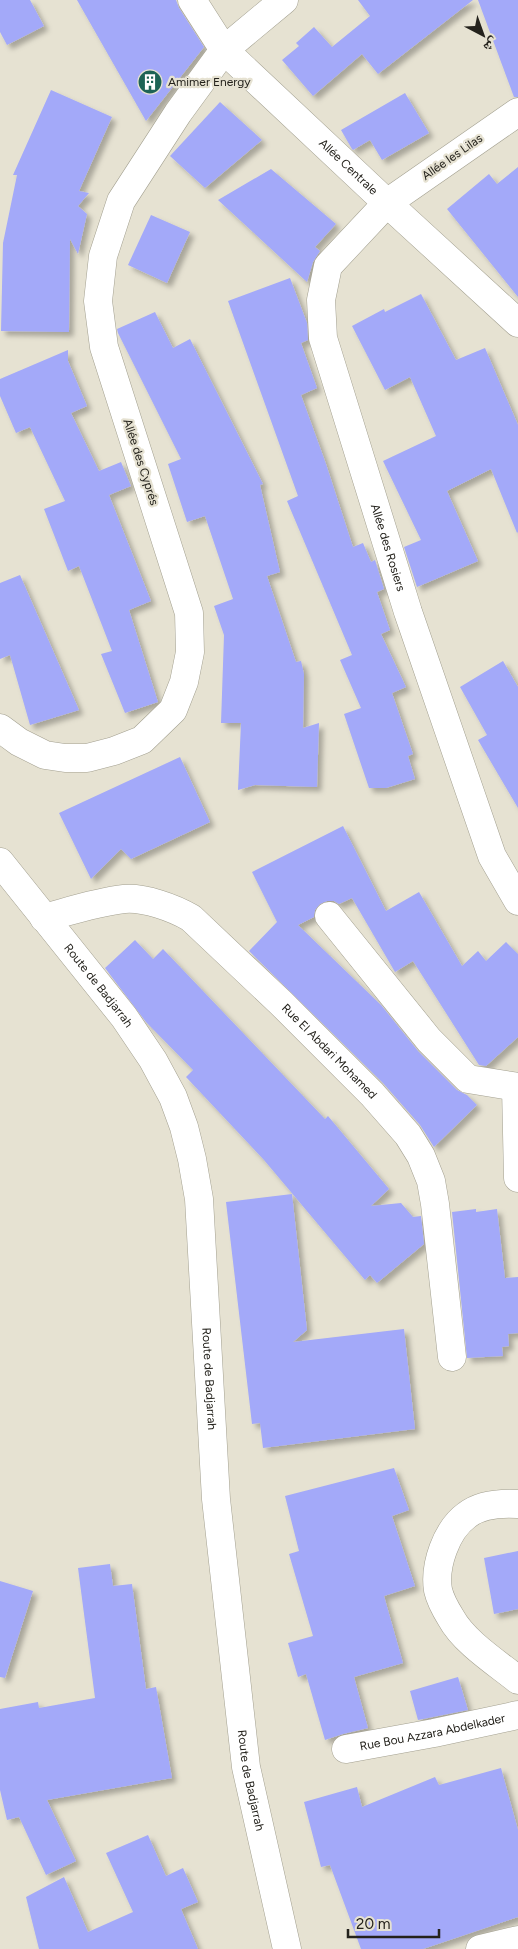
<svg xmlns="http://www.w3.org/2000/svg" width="518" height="1949" font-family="Figtree,'Noto Naskh Arabic',sans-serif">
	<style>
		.building { fill: #a3a9f9; filter: url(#shadow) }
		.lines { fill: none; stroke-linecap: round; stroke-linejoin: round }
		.street-casing { stroke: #a3a090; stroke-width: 29 }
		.secondary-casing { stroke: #a3a090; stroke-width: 29 }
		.street { stroke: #fff; stroke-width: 28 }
		.secondary { stroke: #fff; stroke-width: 28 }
		.labels { text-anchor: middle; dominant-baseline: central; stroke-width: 4.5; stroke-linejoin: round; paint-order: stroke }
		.poi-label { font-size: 12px; fill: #24221c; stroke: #e6e2d2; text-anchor: start }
		.street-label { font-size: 12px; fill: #24221c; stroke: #e6e2d2 }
	</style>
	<defs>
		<filter id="shadow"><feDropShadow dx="4.5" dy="4.5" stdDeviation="2.5" flood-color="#0004"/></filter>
	</defs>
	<rect width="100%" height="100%" fill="#e6e2d2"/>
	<g class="building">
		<path d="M0 0H30L44 26 7 45 0 32Z"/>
		<path d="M77 0H176L179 8 204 47 146 121Z"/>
		<path d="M358 0H473L378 74 362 54 313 96 282 60 299 46 296 43 314 27 332 47 370 16Z"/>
		<path d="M478 0H518V97H514Z"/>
		<path d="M51 90 112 117 79 191 89 193 78 206 87 214 78 254 70 239 69 332 1 331 3 243 17 175H13Z"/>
		<path d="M405 93 429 133 382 160 370 140 353 150 352 149 341 130Z"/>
		<path d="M220 102 262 140 205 188 170 156Z"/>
		<path d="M518 167V297L447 209 489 174 497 184Z"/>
		<path d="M271 169 336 224 315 247 320 251 313 262 307 282 218 200Z"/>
		<path d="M151 215 190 232 167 283 128 265Z"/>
		<path d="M290 278 307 323 308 340 301 343 317 388 301 395 326 464 353 547 363 543 371 562 375 560 384 589 377 592 390 630 381 634 406 687 392 693 413 754 408 756 415 779 386 788H369L344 714 361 708 340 660 352 655 287 501 298 496 228 301Z"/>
		<path d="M421 294 456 360 485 348 518 425V532L517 533 491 469 447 491 478 561 417 587 404 547 421 540 383 461 436 436 410 377 385 390 352 326 384 309 385 312Z"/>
		<path d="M155 312 173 348 190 339 263 484 260 485 280 572 267 576 296 662 301 661 304 674 303 728 319 723 317 787 255 785 238 790 241 723H221L224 635 214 606 233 599 205 516 187 522 168 464 181 459 118 333 117 329Z"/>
		<path d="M68 350V361L87 406 71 413 99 471 121 462 131 486 109 495 151 601 129 610 158 702 125 713 101 654 112 651 79 566 68 571 44 509 65 501 30 427 16 433 0 396V379Z"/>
		<path d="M20 575 79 710 30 725 10 655 0 659V583Z"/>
		<path d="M503 661 518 687V808L478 740 487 735 460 687Z"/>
		<path d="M180 757 210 822 131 859 121 849 91 879 59 813Z"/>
		<path d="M343 826 386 911 419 892 462 966 478 951 486 961 506 942 518 954V1037L486 1066 479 1065 413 961 395 972 352 898 339 904 334 901H327L320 904 315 910 314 917 298 925 381 1005 418 1051 457 1090 467 1095 477 1105 434 1147 420 1125 383 1083 249 951 277 922 252 872Z"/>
		<path d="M135 940 153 959 163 949 325 1119 328 1116 389 1189 371 1206 401 1203 413 1217 421 1216 424 1244 377 1283 370 1275 365 1280 264 1160 186 1077 193 1070 146 1022 105 968Z"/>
		<path d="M292 1194 307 1330 293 1342 404 1329 415 1429 263 1448 260 1423 252 1424 226 1202Z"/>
		<path d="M476 1209V1212L497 1209 505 1278 518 1277V1333L508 1334 509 1346 502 1347 503 1356 467 1358 452 1212Z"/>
		<path d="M394 1468 409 1510 392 1516 415 1586 384 1596 403 1663 354 1677 368 1728 343 1734 325 1740 306 1674 298 1677 288 1643 313 1636 289 1554 299 1551 285 1496Z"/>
		<path d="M518 1551V1609L494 1614 484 1558Z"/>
		<path d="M110 1564 113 1586 132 1584 146 1689 156 1687 172 1778 47 1800 76 1861 46 1875 19 1817 7 1820 0 1790V1709L38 1702 39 1708 95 1698 78 1568Z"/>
		<path d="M0 1581 33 1591 5 1678 0 1677Z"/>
		<path d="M458 1677 468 1710 418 1720 410 1691Z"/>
		<path d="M501 1768 518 1830V1917L423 1949H361L330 1865 321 1867 304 1802 357 1787 362 1807 435 1777 439 1785Z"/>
		<path d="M148 1835 166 1876 183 1868 198 1902 181 1909 198 1949H39L26 1897 64 1877 88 1932 133 1912 106 1853Z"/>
	</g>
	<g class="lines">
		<defs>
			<g id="street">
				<path id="s1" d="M192 0 224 50 387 203 518 323"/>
				<path id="s2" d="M518 112 387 203 328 266 321 300 323 338 408 612 492 856 518 901"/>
				<path d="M0 728 19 742 45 755 65 758H87L114 751 142 740 173 710 184 682 190 652 189 613 104 347 98 301 103 256 121 201 178 113 224 50 284 0"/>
				<path d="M329 916 429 1040 468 1079 518 1087"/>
				<path id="s3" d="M44 918C70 911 97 902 124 899 144 897 174 908 191 918L281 1003 372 1094 408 1135 421 1156 431 1181 435 1204 452 1357"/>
				<path d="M516 1087 518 1178"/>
				<path d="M518 1504C501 1503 481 1504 467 1515 446 1530 434 1566 438 1590 440 1599 446 1610 451 1618 464 1642 497 1663 518 1680"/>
				<path id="s4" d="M346 1749 434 1733 518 1715"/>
				<path d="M480 1949 518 1940"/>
			</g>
			<g id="secondary">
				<path id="s5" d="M0 862 124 1017 153 1060 173 1097 184 1127 192 1159 199 1199 216 1499 246 1767 287 1949"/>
			</g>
		</defs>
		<use href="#street" class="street-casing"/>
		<use href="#secondary" class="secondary-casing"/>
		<use href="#street" class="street"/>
		<use href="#secondary" class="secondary"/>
	</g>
	<defs>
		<symbol id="building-disc" viewBox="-11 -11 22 22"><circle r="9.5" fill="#1d6355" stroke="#e6e2d2"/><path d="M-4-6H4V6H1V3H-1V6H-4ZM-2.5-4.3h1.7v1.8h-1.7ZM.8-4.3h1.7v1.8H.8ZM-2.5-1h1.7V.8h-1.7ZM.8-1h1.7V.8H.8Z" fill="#fff"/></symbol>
	</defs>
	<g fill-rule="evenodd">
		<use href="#building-disc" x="136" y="68" width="28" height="28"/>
	</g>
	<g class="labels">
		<g class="poi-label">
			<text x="168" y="82">Amimer Energy</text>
		</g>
		<g class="street-label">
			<text transform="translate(452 157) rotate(-35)">Allée les Lilas</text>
			<text stroke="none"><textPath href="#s1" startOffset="230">Allée Centrale</textPath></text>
			<text transform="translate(141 462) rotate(72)">Allée des Cyprés</text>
			<text stroke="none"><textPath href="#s2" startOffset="538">Allée des Rosiers</textPath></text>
			<text stroke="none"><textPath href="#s5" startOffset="158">Route de Badjarrah</textPath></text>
			<text stroke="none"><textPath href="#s3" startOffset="345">Rue El Abdari Mohamed</textPath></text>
			<text stroke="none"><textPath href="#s5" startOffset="578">Route de Badjarrah</textPath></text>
			<text stroke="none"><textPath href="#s4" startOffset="88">Rue Bou Azzara Abdelkader</textPath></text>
			<text stroke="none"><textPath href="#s5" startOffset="982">Route de Badjarrah</textPath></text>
		</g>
	</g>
	<g transform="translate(483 35) rotate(139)" stroke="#e6e2d2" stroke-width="4" paint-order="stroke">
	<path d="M0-4L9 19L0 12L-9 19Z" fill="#24221c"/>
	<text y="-8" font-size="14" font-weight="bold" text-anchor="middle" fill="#24221c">ش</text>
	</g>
	<path d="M348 1929v8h91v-8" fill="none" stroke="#24221c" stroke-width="2.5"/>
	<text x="356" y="1929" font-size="15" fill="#24221c" stroke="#e6e2d2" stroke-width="4" paint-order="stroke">20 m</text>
</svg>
